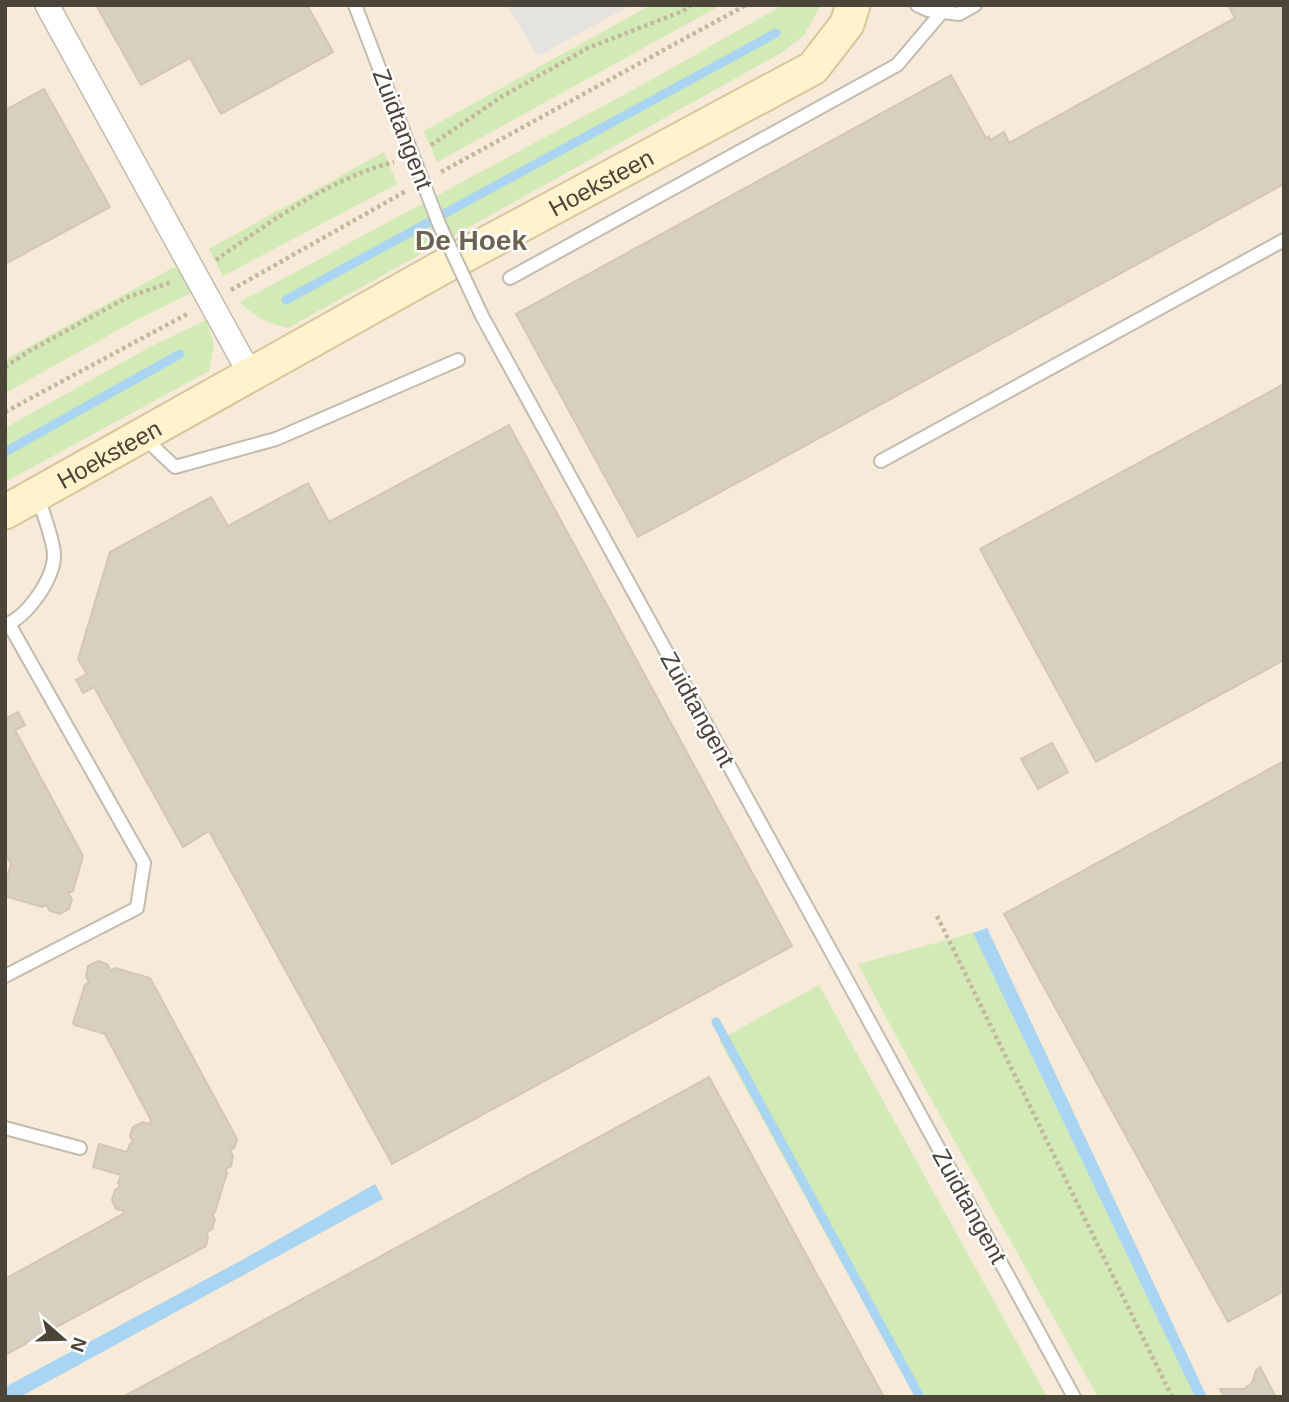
<svg xmlns="http://www.w3.org/2000/svg" width="1289" height="1402" font-family="Helvetica,sans-serif">
	<style>
		.commercial { fill: #f7ead8 }
		.green { fill: #d2eab5 }
		.parking { fill: #e5e3e0 }
		.water { fill: #a9d4f2 }
		.lines { fill: none; stroke-linecap: round; stroke-linejoin: round }
		.stream { stroke: #a9d4f2; stroke-width: 9 }
		.building { fill: #d8cfc1; stroke: #d3c7b4; stroke-width: 2 }
		.lane-casing { stroke: #c2bbae; stroke-width: 16 }
		.street-casing { stroke: #c2bbae; stroke-width: 26 }
		.secondary-casing { stroke: #d6c79b; stroke-width: 37 }
		.path { stroke: #c4b79f; stroke-width: 4.5; stroke-dasharray: 3.5 3.5; stroke-linecap: butt }
		.lane { stroke: #fff; stroke-width: 12 }
		.street { stroke: #fff; stroke-width: 23 }
		.secondary { stroke: #fff3cd; stroke-width: 33 }
		.lane-bridge-casing { stroke: #c2bbae; stroke-width: 16; stroke-linecap: butt }
		.lane-bridge { stroke: #fff; stroke-width: 12 }
		.labels { text-anchor: middle; dominant-baseline: central; stroke-width: 5; stroke-linejoin: round; paint-order: stroke }
		.street-label { font-size: 24px; fill: #4b4439; stroke: #fff }
		.quarter-label { font-size: 28px; font-weight: bold; fill: #6e6250; stroke: #fff }
	</style>
	<rect width="100%" height="100%" fill="#f6f3ec"/>
	<rect class="commercial" x="5" y="5" width="1279" height="1392"/>
	<g class="green">
		<path d="M651 5H721L437 162 424 131Z"/>
		<path d="M783 5H821L804 35 781 53 288 328C268 323 254 317 240 302L653 79Z"/>
		<path d="M384 152 397 184 223 276 209 249Z"/>
		<path d="M176 266 191 293 136 320 5 393V360Z"/>
		<path d="M206 320 214 344 209 371 5 482V428L150 347Z"/>
		<path d="M973 933 1195 1397H1098L898 1040 858 964Z"/>
		<path d="M819 985 1047 1397H926L842 1264 719 1040Z"/>
	</g>
	<path class="parking" d="M507 5H631L538 56Z"/>
	<g class="water">
		<path d="M987 928 1207 1397H1195L973 933Z"/>
		<path d="M375 1184 383 1199 20 1397H5V1387L242 1260Z"/>
	</g>
	<g class="lines">
		<g class="stream">
			<path d="M286 300 776 33"/>
			<path d="M5 452 180 354"/>
			<path d="M716 1022 920 1397"/>
		</g>
	</g>
	<g class="building">
		<path d="M96 5H307L333 52 221 114 190 58 141 85Z"/>
		<path d="M1228 5H1284V184L638 537 516 314 951 75 986 138 989 136 990 140 1004 132 1009 143 1235 18Z"/>
		<path d="M44 89 110 207 5 264V110Z"/>
		<path d="M1284 384V660L1096 762 980 549Z"/>
		<path d="M509 425 792 946 392 1164 209 831 183 847 94 687 83 693 76 680 87 674 78 659 110 552 211 497 228 526 308 483 329 522Z"/>
		<path d="M18 712 25 725 15 730 83 856 73 891 68 893 72 899 69 909 60 914 50 911 46 905 42 907 5 896V885L11 864 5 852V714L7 718Z"/>
		<path d="M1052 743 1068 772 1038 789 1021 759Z"/>
		<path d="M1284 761V1291L1228 1322 1004 914Z"/>
		<path d="M98 961 107 964 111 971 115 968 150 978 237 1139 234 1148 230 1150 233 1156 231 1166 226 1169 227 1173 215 1212 212 1214 215 1219 212 1229 206 1233 208 1237 206 1246 5 1355V1279L123 1214 124 1211 116 1209 112 1200 115 1190 120 1187 118 1183 121 1175 93 1167 99 1144 127 1152 130 1144 133 1142 130 1136 133 1127 143 1122 150 1124 151 1120 105 1034 75 1025 73 1023 85 985 89 983 86 976 88 966Z"/>
		<path d="M709 1077 884 1397H123Z"/>
		<path d="M1260 1367 1276 1397H1224L1220 1389H1244L1252 1383 1256 1370Z"/>
	</g>
	<g class="lines">
		<defs>
			<g id="lane">
				<path d="M917 5 928 10 959 14 975 5"/>
				<path d="M510 278 897 65 942 12"/>
				<path d="M146 435 155 448 175 467 276 439 458 360"/>
				<path d="M881 461 1284 240"/>
				<path d="M5 625C27 617 54 579 54 555 54 541 42 511 38 496"/>
				<path d="M5 976 137 908 144 863 9 624"/>
				<path d="M855 995 1074 1397"/>
				<path d="M5 1128 80 1148"/>
			</g>
			<path id="street" d="M47 5 250 374"/>
			<g id="secondary">
				<path id="s1" d="M5 512 439 269 813 68 847 24 853 5"/>
			</g>
		</defs>
		<use href="#lane" class="lane-casing"/>
		<use href="#street" class="street-casing"/>
		<use href="#secondary" class="secondary-casing"/>
		<g class="path">
			<path d="M431 145 501 97 588 48 683 11 691 5"/>
			<path d="M441 172 746 5"/>
			<path d="M216 260C271 221 329 179 394 162"/>
			<path d="M231 290 406 191"/>
			<path d="M5 367 31 350 128 297 172 282"/>
			<path d="M5 412 189 313"/>
			<path d="M937 916 1172 1397"/>
		</g>
		<use href="#lane" class="lane"/>
		<use href="#street" class="street"/>
		<use href="#secondary" class="secondary"/>
		<defs>
			<path id="lane-bridge" d="M355 5 439 224 482 316 855 995"/>
		</defs>
		<use href="#lane-bridge" class="lane-bridge-casing"/>
		<use href="#lane-bridge" class="lane-bridge"/>
	</g>
	<g class="labels">
		<g class="street-label">
			<text transform="translate(403 129) rotate(69)">Zuidtangent</text>
			<text stroke="none"><textPath href="#s1" startOffset="681">Hoeksteen</textPath></text>
			<text stroke="none"><textPath href="#s1" startOffset="119">Hoeksteen</textPath></text>
			<text transform="translate(698 709) rotate(61)">Zuidtangent</text>
			<text transform="translate(970 1206) rotate(61)">Zuidtangent</text>
		</g>
		<g class="quarter-label">
			<text x="471" y="240">De Hoek</text>
		</g>
	</g>
	<rect width="1289" height="1402" fill="none" stroke="#4b4439" stroke-width="14"/>
	<g transform="translate(63 1339) rotate(110)" stroke="#ffffff" stroke-width="5" paint-order="stroke">
	<path d="M0-5L12 26L0 18L-12 26Z" fill="#4b4439"/>
	<text y="-10" font-size="19" font-weight="bold" text-anchor="middle" fill="#4b4439">N</text>
	</g>
</svg>
